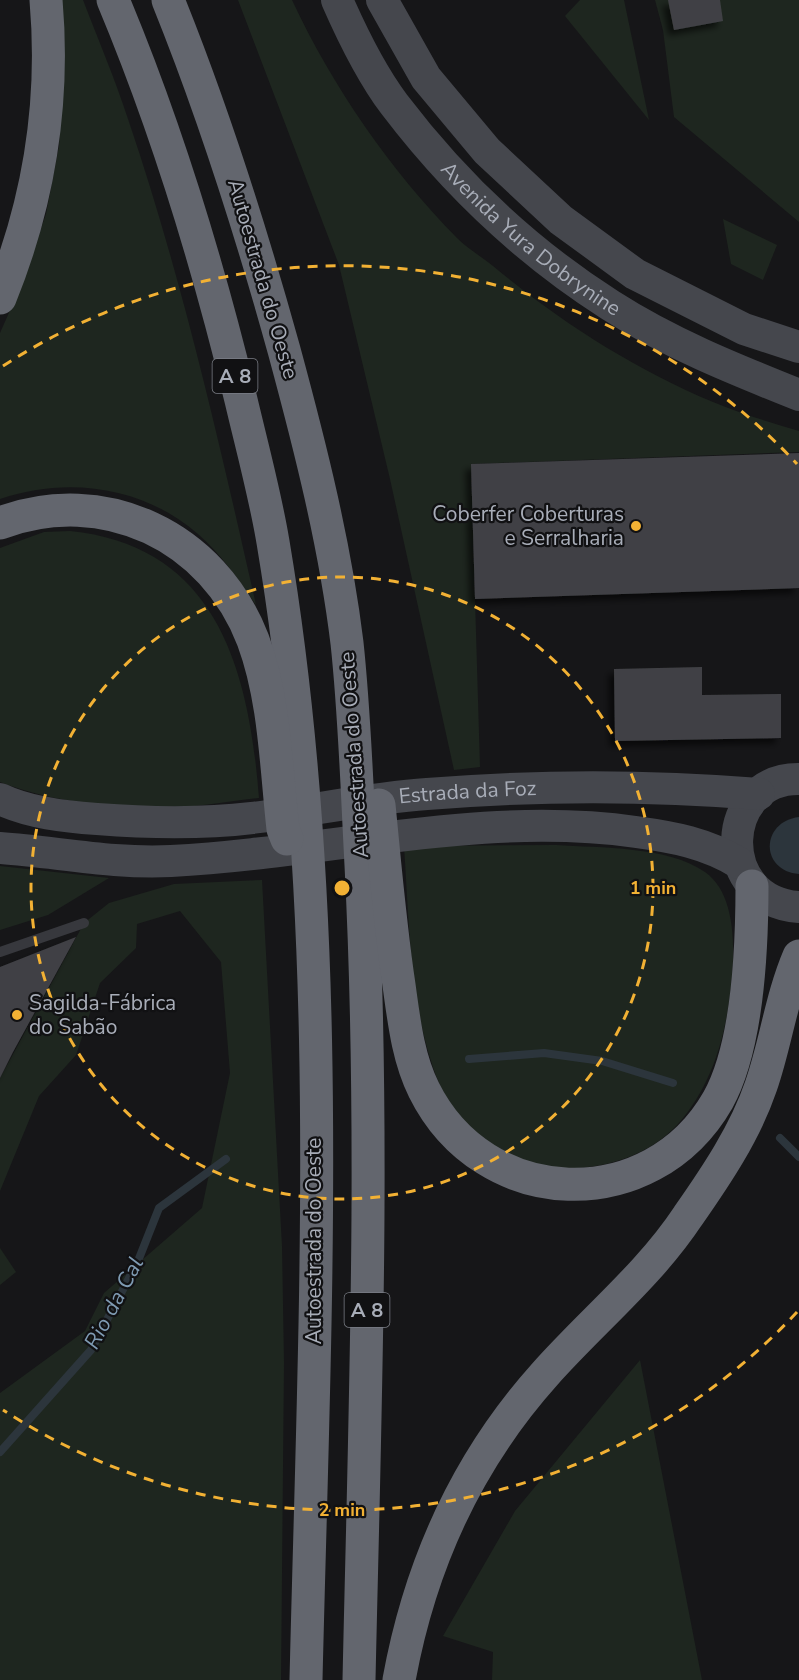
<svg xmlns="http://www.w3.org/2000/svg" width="799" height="1680" font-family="'Nunito Sans',sans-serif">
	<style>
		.green { fill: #1e261f }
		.water { fill: #2c353c }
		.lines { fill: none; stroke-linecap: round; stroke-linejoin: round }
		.stream { stroke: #2c353c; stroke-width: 8 }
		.building { fill: #404145; filter: url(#shadow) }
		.service { stroke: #37383d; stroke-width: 10 }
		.secondary { stroke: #45474d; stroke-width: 32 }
		.motorway { stroke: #63666e; stroke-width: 33 }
		.ring { fill: none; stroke: #f2b134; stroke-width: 3; stroke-dasharray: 10 8 }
		.poi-dot { fill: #f2b134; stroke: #111113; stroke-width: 2 }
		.labels { text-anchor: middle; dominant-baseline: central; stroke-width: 4.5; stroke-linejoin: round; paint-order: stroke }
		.shield { fill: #111113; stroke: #7b7e86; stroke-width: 1.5 }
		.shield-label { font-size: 20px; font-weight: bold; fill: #a8adb8 }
		.street-label { font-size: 21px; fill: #a8adb8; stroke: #111113 }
		.poi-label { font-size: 21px; fill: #a8adb8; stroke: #111113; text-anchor: end }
		.water-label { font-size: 22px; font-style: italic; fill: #7f9bb3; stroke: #111113 }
		.centre { fill: #f2b134; stroke: #111113; stroke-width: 3 }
		.ring-label { font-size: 18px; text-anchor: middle; font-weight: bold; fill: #f2b134; stroke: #111113; stroke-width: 4.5; stroke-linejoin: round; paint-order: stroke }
	</style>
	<defs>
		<filter id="shadow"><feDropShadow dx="-5.5" dy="5.5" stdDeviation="3" flood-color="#0009"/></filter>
	</defs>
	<rect width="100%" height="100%" fill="#161618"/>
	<g class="green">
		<path d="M61 0H83C98 39 115 79 128 119 182 278 219 441 256 605 239 580 221 554 198 534 143 486 67 476 0 499V333L23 281 46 214 59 146 63 77Z"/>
		<path d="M238 0H292C332 86 391 171 457 238 468 249 482 257 493 266 559 321 634 369 713 402 741 414 770 422 799 431V452L471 464 480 767 454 770 390 479 339 265Z"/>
		<path d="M580 0H624L649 120 565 16Z"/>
		<path d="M655 0H799V222L674 117 663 30Z"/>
		<path d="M723 219 777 245 763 280 731 264Z"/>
		<path d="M70 531C218 546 249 671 259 798 229 801 198 807 168 808 113 808 51 802 0 782V548L44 532Z"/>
		<path d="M556 845C600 848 668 846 705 872 731 890 734 931 733 960 730 1018 718 1079 678 1124 631 1175 540 1183 484 1142 459 1124 441 1093 432 1064 409 994 409 918 404 846Z"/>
		<path d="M0 866 109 878 48 915 0 930Z"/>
		<path d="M262 880 282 1246 284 1362 281 1680H0V1393L85 1331 104 1293 202 1208 230 1073 221 962 180 911 137 924 136 948 100 983 76 1055 39 1096 0 1191V1078L84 923 109 903 174 884Z"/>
		<path d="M0 1248 16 1272 0 1285Z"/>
		<path d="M640 1360 702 1680H492L493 1652 443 1636 515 1511Z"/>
	</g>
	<path class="water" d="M799 817V874C760 871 760 822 799 817Z"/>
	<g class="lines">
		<g class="stream">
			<path d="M469 1059 544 1053 602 1061 673 1083"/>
			<path d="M780 1138 799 1157"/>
			<path d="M0 1452 91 1350 138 1261 159 1208 226 1159"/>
		</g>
	</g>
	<g class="building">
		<path d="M668 0H720L723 21 674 30Z"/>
		<path d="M799 453V588L475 599 471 464Z"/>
		<path d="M702 667V695L781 694V738L615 741 614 669Z"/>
		<path d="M76 937 13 1052 0 1078V967Z"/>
	</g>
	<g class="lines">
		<path class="service" d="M0 952 84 923"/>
		<g class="secondary">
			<path id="s1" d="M337 0C351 32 373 76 394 104 454 183 527 252 610 305 669 343 734 369 799 395"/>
			<path d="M382 0 426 78 487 151 561 220 635 274 744 329 799 347"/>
			<path d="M799 779C720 778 713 901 799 907"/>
			<path id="s2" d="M0 799C29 813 66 817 97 819 149 823 201 824 252 818 310 811 369 798 427 794 537 785 649 785 759 794"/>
			<path d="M0 848C57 852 113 864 171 861 326 853 480 810 636 832 673 837 706 843 739 863"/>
		</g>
		<g class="motorway">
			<path d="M113 0C167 129 208 264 241 400 252 447 265 494 273 542 336 917 315 1302 306 1680"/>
			<path d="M168 0C214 114 251 231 284 350 310 446 335 544 347 643 355 717 357 791 361 865 375 1137 365 1408 359 1680"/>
			<path d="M0 298C39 202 55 103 46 0"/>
			<path d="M0 523C104 484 213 536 253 640 275 699 276 767 283 829L287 839"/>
			<path d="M379 805C385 865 390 925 399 985 404 1021 408 1058 424 1090 484 1211 651 1217 718 1100 748 1046 752 947 752 886"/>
			<path d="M399 1680C420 1565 467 1461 545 1374 592 1321 649 1275 688 1216 716 1176 745 1133 761 1086 776 1043 781 998 799 956"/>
		</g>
	</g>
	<g class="ring">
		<circle cx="342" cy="888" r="311"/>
		<path d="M797 1312A622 622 0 0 1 3 1410M3 366A622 622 0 0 1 797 464"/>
	</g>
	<g class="poi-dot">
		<circle cx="636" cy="526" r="6"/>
		<circle cx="17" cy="1015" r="6"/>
	</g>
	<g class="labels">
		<g class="shield">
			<rect x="212.5" y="359" width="45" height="34" rx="4.5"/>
			<rect x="344.5" y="1293" width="45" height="34" rx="4.5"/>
		</g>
		<g class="shield-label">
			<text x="235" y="376">A 8</text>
			<text x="367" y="1310">A 8</text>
		</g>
		<g class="street-label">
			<text stroke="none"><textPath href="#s1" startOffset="312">Avenida Yura Dobrynine</textPath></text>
			<text transform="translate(263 279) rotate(74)">Autoestrada do Oeste</text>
			<text transform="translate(354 755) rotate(-94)">Autoestrada do Oeste</text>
			<text stroke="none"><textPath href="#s2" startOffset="472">Estrada da Foz</textPath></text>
			<text transform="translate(314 1241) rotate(-90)">Autoestrada do Oeste</text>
		</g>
		<g class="poi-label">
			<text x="624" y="514">Coberfer Coberturas<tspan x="624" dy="24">e Serralharia</tspan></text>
			<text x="29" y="1003" text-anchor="start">Sagilda-Fábrica<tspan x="29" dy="24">do Sabão</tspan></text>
		</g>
		<g class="water-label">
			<text transform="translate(114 1303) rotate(-62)">Rio da Cal</text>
		</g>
	</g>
	<circle cx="342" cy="888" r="9" class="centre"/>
	<g class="ring-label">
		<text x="653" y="894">1 min</text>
		<text x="342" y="1516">2 min</text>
	</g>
</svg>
